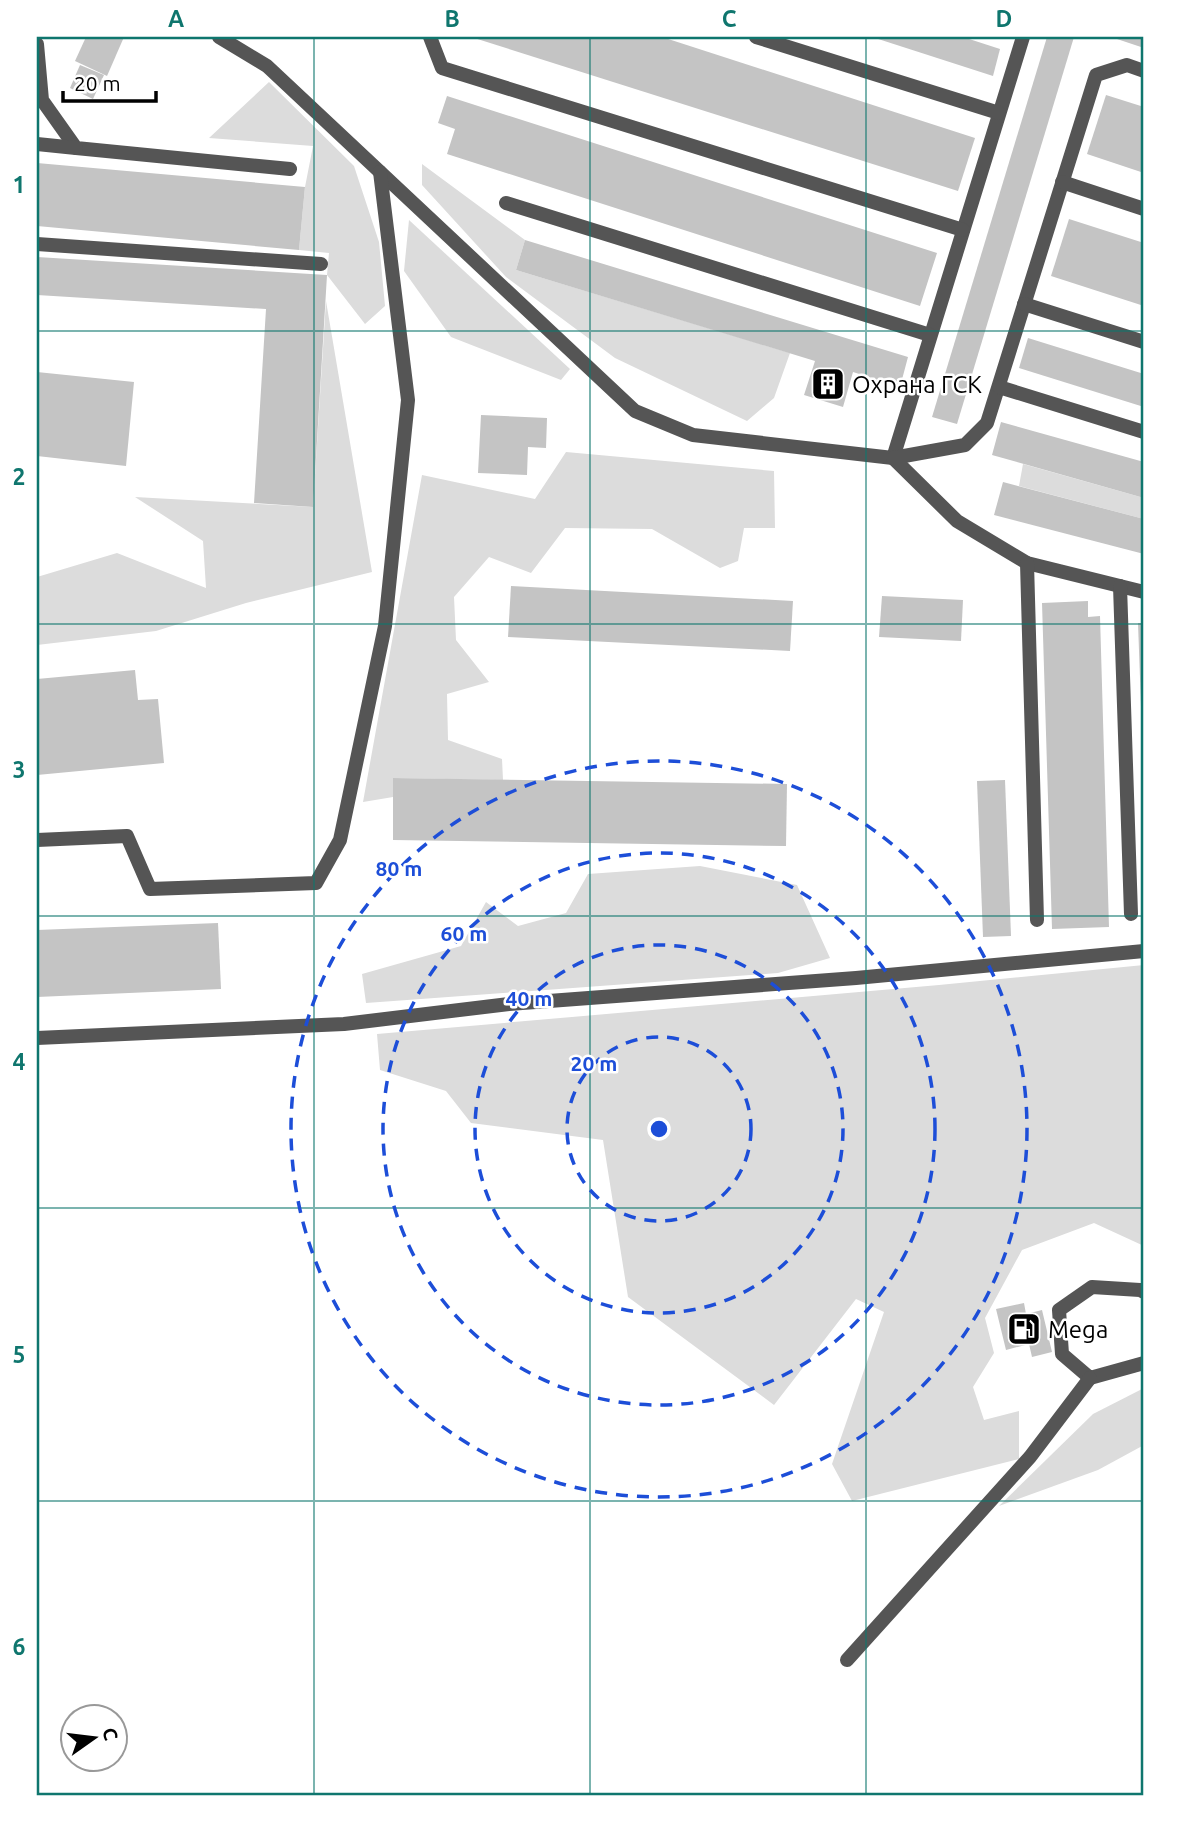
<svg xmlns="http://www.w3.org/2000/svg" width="1181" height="1832" font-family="Ubuntu,sans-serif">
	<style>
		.green { fill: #dcdcdc }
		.building { fill: #c4c4c4 }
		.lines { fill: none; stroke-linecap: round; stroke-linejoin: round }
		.service { stroke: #555; stroke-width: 14 }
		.grid { fill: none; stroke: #0f766e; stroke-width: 2; stroke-opacity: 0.55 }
		.ring { fill: none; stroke: #1d4ed8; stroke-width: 3.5; stroke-dasharray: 12 9 }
		.labels { text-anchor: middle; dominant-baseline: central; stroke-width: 5; stroke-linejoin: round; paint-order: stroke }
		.poi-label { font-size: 24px; fill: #000; stroke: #fff; text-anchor: start }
		.centre { fill: #1d4ed8; stroke: #fff; stroke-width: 3.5 }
		.ring-label { font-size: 21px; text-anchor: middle; font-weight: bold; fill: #1d4ed8; stroke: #fff; stroke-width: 5; stroke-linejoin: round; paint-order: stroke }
		.neatline { fill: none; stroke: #0f766e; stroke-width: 2.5 }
		.grid-label { font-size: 23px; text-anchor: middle; font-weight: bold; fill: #0f766e }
	</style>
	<rect width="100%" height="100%" fill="#fff"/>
	<g class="green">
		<path d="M269 82 354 166 379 242 385 306 365 324 327 275 329 253 299 250 305 187 313 146 209 138Z"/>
		<path d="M422 164 525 240 516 270 790 353 774 398 747 421 615 358 506 277 422 185Z"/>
		<path d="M409 220 570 369 561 380 451 337 404 271Z"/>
		<path d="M326 301 372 572 246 603 156 631 37 645V577L117 553 206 588 203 541 135 497 313 507Z"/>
		<path d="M566 452 774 471 775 528H744L738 561 720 568 652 529 565 528 531 573 489 557 454 597 456 640 489 682 447 694 448 740 502 759 503 780 394 778 393 797 363 802 422 475 535 499Z"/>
		<path d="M1023 464 1144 498V519L1019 486Z"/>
		<path d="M700 866 797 885 830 958 778 973 366 1003 362 974 461 946 486 902 518 926 566 913 588 874Z"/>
		<path d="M1144 965V1246L1094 1223 1022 1250 985 1318 994 1353 973 1387 984 1420 1019 1411V1459L852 1501 832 1464 884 1312 856 1299 774 1405 628 1297 603 1140 471 1123 446 1091 380 1070 377 1034 939 985Z"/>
		<path d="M1144 1388V1445L1098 1470 999 1506 1093 1414Z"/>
	</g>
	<g class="building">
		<path d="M86 37H124L107 76 75 61Z"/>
		<path d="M471 37H662L975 138 958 191Z"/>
		<path d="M872 37H963L1000 49 993 76Z"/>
		<path d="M1047 37H1074L957 424 932 417Z"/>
		<path d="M1111 37H1144V48Z"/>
		<path d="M80 65 104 75 93 99 70 88Z"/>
		<path d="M1106 95 1144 107V173L1087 154Z"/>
		<path d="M447 96 937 253 920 306 447 154 455 129 438 123Z"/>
		<path d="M37 163 305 187 299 250 37 226Z"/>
		<path d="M1069 219 1144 243V306L1051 276Z"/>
		<path d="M525 240 908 357 900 387 853 372 843 407 804 395 815 361 516 270Z"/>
		<path d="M37 257 327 275 313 507 254 503 266 309 37 295Z"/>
		<path d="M1028 338 1144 374V407L1019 368Z"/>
		<path d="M37 372 134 382 126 466 37 456Z"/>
		<path d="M481 415 547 418 546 448 528 447 527 475 478 473Z"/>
		<path d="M1001 422 1144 462V498L992 455Z"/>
		<path d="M1003 482 1144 519V554L994 515Z"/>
		<path d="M511 586 793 601 790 651 508 637Z"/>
		<path d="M882 596 963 600 961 641 879 637Z"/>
		<path d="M1088 601V617L1100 616 1109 927 1052 929 1042 603Z"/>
		<path d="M1138 623H1144V734H1142Z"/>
		<path d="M135 670 138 700 158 699 164 763 37 775V679Z"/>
		<path d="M393 778 787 784 786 846 393 840Z"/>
		<path d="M1005 780 1011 936 983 937 977 781Z"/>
		<path d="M218 923 221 989 37 997V930Z"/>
		<path d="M1024 1303 1026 1314 1042 1310 1052 1352 1032 1357 1029 1344 1006 1350 996 1309Z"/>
	</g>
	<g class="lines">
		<g class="service">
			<path d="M219 37 267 66 635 411 693 435 893 458 1023 37"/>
			<path d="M430 37 442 68 963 230"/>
			<path d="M756 37 999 113"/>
			<path d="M37 44 42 100 76 148 290 169"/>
			<path d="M1144 71 1127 65 1096 75 987 423 965 445 893 458 957 521 1027 563 1144 592"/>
			<path d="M37 144 76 148"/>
			<path d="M1062 182 1144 209"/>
			<path d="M506 203 930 335"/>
			<path d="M37 244 321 264"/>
			<path d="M1024 304 1144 342"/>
			<path d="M999 387 1144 432"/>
			<path d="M1027 563 1037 920"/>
			<path d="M1120 586 1131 914"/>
			<path d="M37 840 127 836 150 889 316 883 340 840 385 626 408 400 380 172"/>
			<path d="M37 1038 344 1024 509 1004 856 978 1144 951"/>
			<path d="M1144 1292 1140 1290 1092 1287 1059 1310 1062 1354 1090 1378 1144 1363"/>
			<path d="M847 1660 1030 1457 1090 1378"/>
		</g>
	</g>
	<path class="grid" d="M314 37V1795M590 37V1795M866 37V1795M37 331H1144M37 624H1144M37 916H1144M37 1208H1144M37 1501H1144"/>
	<g class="ring">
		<circle cx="659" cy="1129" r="92"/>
		<circle cx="659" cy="1129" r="184"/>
		<circle cx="659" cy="1129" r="276"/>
		<circle cx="659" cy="1129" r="368"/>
	</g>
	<defs>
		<symbol id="building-square" viewBox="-11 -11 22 22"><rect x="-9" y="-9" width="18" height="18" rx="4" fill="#000" stroke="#fff"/><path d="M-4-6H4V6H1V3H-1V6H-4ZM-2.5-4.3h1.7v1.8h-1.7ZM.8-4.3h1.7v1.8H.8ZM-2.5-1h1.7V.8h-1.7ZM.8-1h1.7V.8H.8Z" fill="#fff"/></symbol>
		<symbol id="fuel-square" viewBox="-11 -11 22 22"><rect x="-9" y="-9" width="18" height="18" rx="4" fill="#000" stroke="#fff"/><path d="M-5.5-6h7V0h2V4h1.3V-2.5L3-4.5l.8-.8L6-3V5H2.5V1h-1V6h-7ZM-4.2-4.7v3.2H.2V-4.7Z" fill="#fff"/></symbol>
	</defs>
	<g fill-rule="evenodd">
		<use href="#building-square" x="809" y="365" width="38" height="38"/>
		<use href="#fuel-square" x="1005" y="1310" width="38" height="38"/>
	</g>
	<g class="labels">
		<g class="poi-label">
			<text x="852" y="384">Охрана ГСК</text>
			<text x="1048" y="1329">Mega</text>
		</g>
	</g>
	<circle cx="659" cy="1129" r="10" class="centre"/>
	<g class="ring-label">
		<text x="399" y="876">80 m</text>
		<text x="464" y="941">60 m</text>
		<text x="529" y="1006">40 m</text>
		<text x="594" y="1071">20 m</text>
	</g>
	<rect width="1181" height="1832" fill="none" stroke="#ffffff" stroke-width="77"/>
	<g transform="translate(94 1738) rotate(76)"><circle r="33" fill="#ffffff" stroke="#999999" stroke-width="2"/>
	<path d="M0-5L12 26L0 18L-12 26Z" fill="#000000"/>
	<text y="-10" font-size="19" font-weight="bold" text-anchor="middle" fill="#000000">С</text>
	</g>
	<path d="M63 91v10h93v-10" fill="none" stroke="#000000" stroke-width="3.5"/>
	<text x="74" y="91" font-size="21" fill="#000000" stroke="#ffffff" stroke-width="5" paint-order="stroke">20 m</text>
	<rect x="38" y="38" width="1104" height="1756" class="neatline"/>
	<g class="grid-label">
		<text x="176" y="27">A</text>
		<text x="452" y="27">B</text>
		<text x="729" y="27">C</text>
		<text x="1004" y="27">D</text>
		<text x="19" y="193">1</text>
		<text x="19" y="485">2</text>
		<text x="19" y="778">3</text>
		<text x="19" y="1070">4</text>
		<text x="19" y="1363">5</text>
		<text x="19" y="1655">6</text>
	</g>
</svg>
